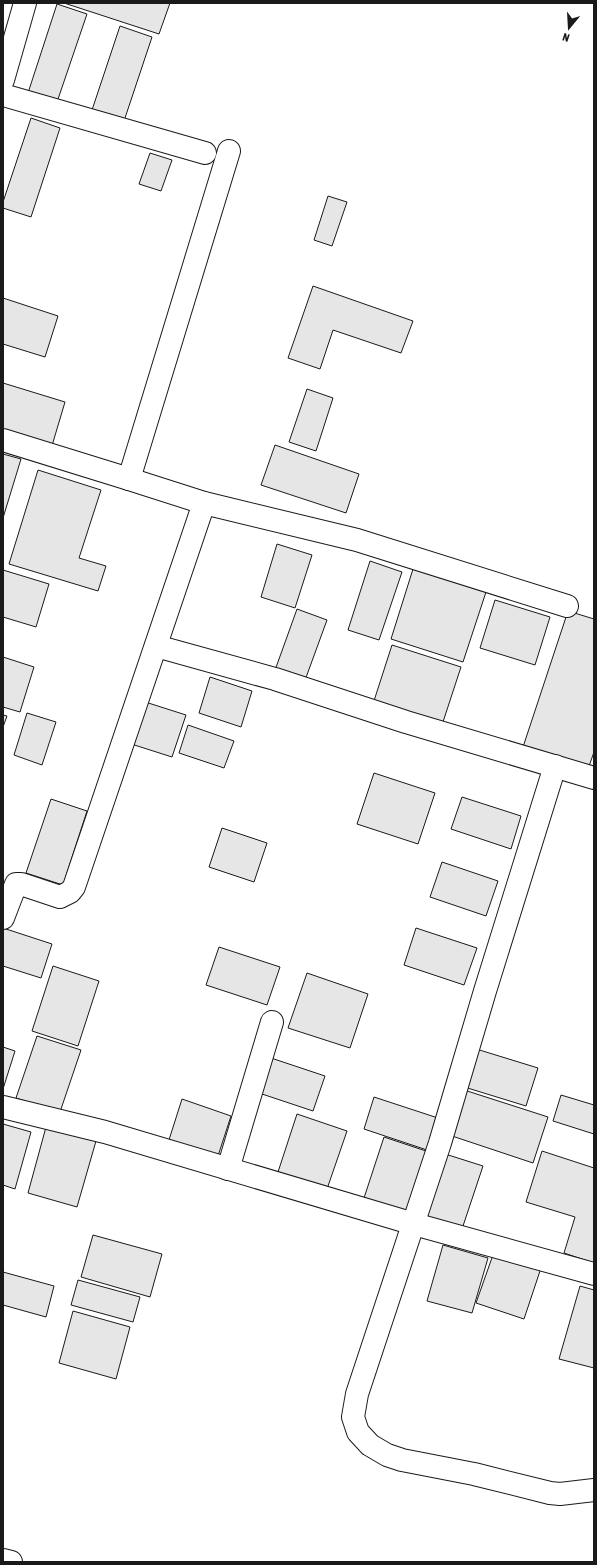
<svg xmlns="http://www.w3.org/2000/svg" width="597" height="1565" font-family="'Asap Condensed',sans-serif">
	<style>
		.building { fill: #e6e6e6; stroke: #1a1a1a }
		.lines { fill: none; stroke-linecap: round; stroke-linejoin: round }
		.minor-casing { stroke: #1a1a1a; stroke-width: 24 }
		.minor { stroke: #fff; stroke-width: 22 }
	</style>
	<rect width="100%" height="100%" fill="#fff"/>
	<g class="building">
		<path d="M64 3H170L159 34Z"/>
		<path d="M57 4 87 14 56 105 27 96Z"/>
		<path d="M120 26 152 37 123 124 91 113Z"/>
		<path d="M31 118 60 128 31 217 3 208V202Z"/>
		<path d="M150 153 172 160 161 191 139 184Z"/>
		<path d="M328 196 347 202 332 246 314 240Z"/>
		<path d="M313 286 413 321 401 353 333 330 320 369 288 358Z"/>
		<path d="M3 298 58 316 45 357 3 344Z"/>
		<path d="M3 383 65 402 51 449 3 434Z"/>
		<path d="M307 389 333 398 316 451 289 442Z"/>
		<path d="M275 445 359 474 346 513 261 485Z"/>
		<path d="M3 454 21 459 3 518Z"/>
		<path d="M38 470 101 490 79 558 106 566 98 591 9 564Z"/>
		<path d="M277 544 312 555 295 608 261 597Z"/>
		<path d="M370 561 402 572 379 640 348 630Z"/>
		<path d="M413 569 486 592 463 662 391 639Z"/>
		<path d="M3 570 49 584 36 627 3 617Z"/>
		<path d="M495 600 550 617 535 665 480 648Z"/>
		<path d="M297 609 327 620 304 683 274 673Z"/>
		<path d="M568 611 594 619V752L588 769 523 747Z"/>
		<path d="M392 645 461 667 441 728 372 707Z"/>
		<path d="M3 657 34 667 20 712 3 707Z"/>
		<path d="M210 677 252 691 241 727 199 713Z"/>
		<path d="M139 700 186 715 172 757 125 742Z"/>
		<path d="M27 713 56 722 42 765 14 755Z"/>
		<path d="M3 715 7 716 3 727Z"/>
		<path d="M188 725 234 741 224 768 179 753Z"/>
		<path d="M374 773 435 793 418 844 357 824Z"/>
		<path d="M462 797 521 816 511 849 451 829Z"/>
		<path d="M51 799 87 811 63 885 26 873Z"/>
		<path d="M222 828 267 843 254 882 209 867Z"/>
		<path d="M442 862 498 881 486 916 430 897Z"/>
		<path d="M3 928 52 944 41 978 3 966Z"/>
		<path d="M416 928 477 948 464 985 404 965Z"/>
		<path d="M219 947 280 967 267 1005 206 985Z"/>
		<path d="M53 966 99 981 78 1046 32 1031Z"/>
		<path d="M307 973 368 994 350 1048 288 1028Z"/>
		<path d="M37 1036 81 1050 60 1112 16 1098Z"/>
		<path d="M3 1047 15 1051 3 1089Z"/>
		<path d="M473 1048 538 1068 526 1106 461 1086Z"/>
		<path d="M271 1058 325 1076 313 1111 259 1093Z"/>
		<path d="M461 1089 548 1117 533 1163 446 1134Z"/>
		<path d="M561 1095 594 1105V1134L553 1121Z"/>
		<path d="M374 1097 441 1119 430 1151 364 1129Z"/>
		<path d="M182 1099 231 1116 217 1159 168 1143Z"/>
		<path d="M297 1114 347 1131 327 1189 278 1172Z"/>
		<path d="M3 1124 31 1132 15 1189 3 1185Z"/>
		<path d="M46 1127 96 1141 77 1207 28 1193Z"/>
		<path d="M384 1137 426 1151 405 1215 363 1201Z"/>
		<path d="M542 1151 594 1168V1263L564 1253 575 1217 526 1202Z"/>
		<path d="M442 1153 483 1166 461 1232 420 1218Z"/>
		<path d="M93 1235 162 1254 150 1297 81 1277Z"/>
		<path d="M443 1245 488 1258 472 1313 427 1301Z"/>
		<path d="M494 1252 541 1268 524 1319 476 1303Z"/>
		<path d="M3 1272 54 1286 46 1317 3 1305Z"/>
		<path d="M78 1280 140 1297 133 1322 71 1305Z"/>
		<path d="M580 1286 594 1290V1368L559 1359Z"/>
		<path d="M73 1311 130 1327 116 1379 59 1363Z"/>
	</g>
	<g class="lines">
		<defs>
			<g id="minor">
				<path d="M3 80 25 3"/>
				<path d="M3 95 205 153"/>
				<path d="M3 440 129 479 204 503 357 540 567 606"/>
				<path d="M129 479 229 151"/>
				<path d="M156 646 275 679 406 722 594 778"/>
				<path d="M555 766 485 991 440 1143 357 1394 353 1417 358 1432 370 1445 387 1455 402 1460 474 1474 550 1493 560 1494 594 1490"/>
				<path d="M3 918 16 884H21L60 897 70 892 74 887 204 503"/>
				<path d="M3 1107 105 1132 414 1224 594 1274"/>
				<path d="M228 1169 272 1022"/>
				<path d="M3 1560 11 1562"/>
			</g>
		</defs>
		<use href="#minor" class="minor-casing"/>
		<use href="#minor" class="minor"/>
	</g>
	<rect width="597" height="1565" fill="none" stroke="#1a1a1a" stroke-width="8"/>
	<g transform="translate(569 28) rotate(198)" stroke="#ffffff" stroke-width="3" paint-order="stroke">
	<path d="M0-3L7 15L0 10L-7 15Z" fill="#1a1a1a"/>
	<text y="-6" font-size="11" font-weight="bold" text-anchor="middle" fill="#1a1a1a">N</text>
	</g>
</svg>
